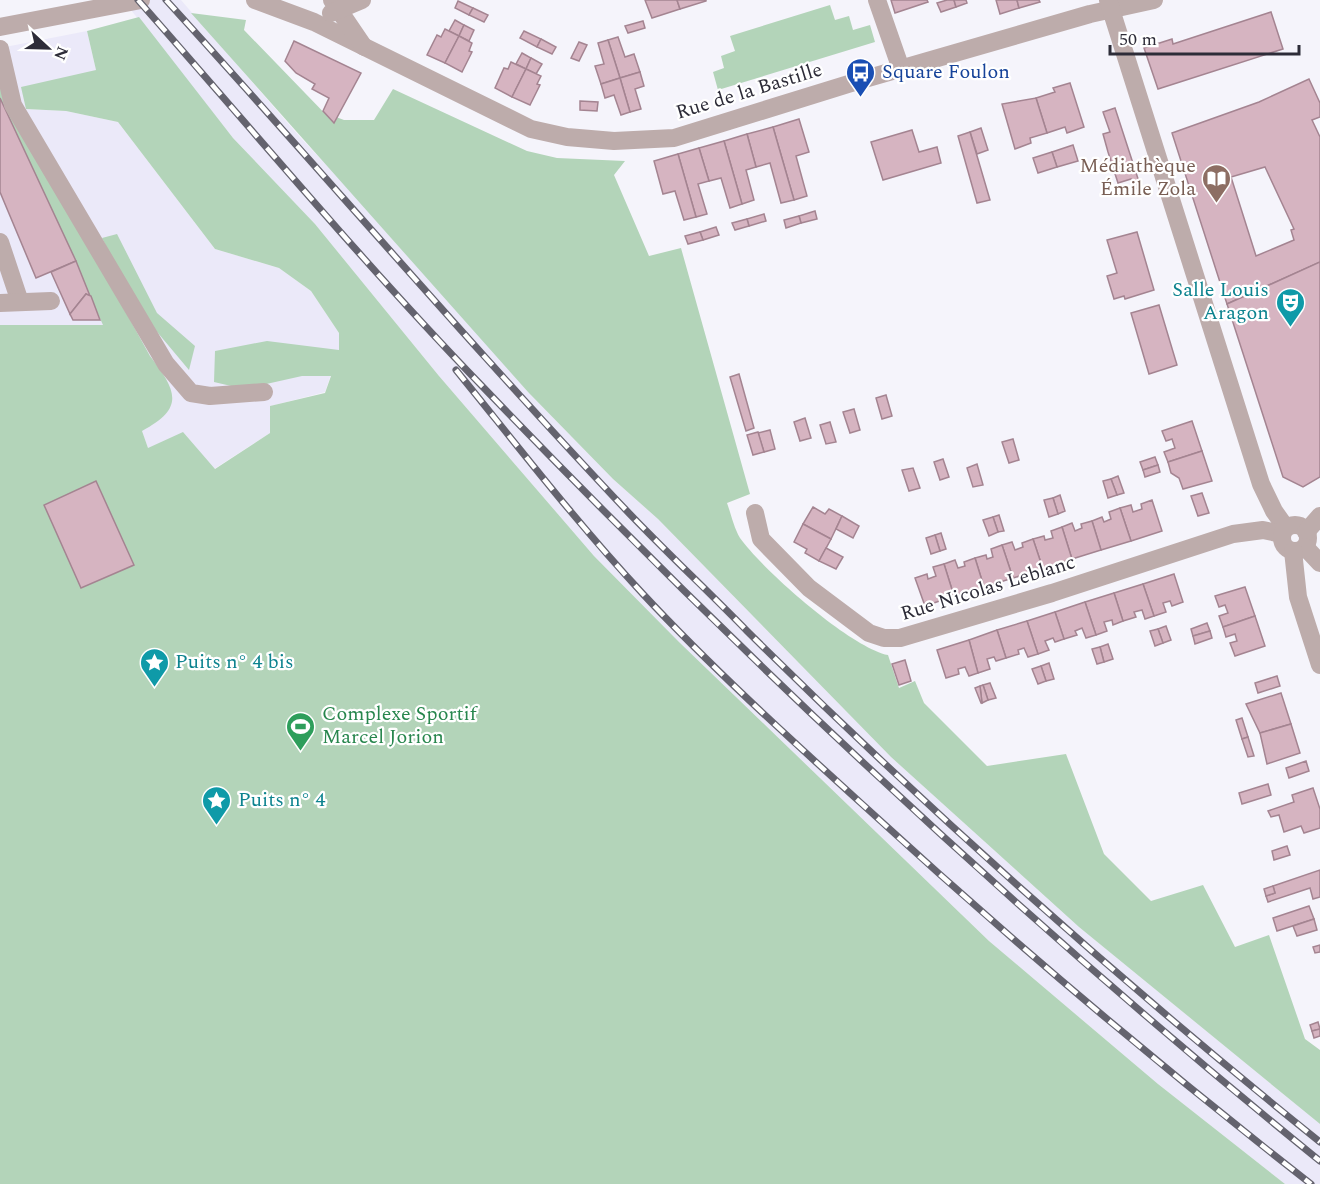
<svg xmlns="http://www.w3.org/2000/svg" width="1320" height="1184" font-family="Spectral,serif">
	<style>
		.built { fill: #ebe9f9 }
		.green { fill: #b3d4b9 }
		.building { fill: #d6b4c1; stroke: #a48491; stroke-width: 1.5; fill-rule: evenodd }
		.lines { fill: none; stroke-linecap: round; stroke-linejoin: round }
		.minor { stroke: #bdacab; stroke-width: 18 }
		.rail-casing { stroke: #64636e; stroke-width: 7 }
		.rail { stroke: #fff; stroke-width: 4.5; stroke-dasharray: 14; stroke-linecap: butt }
		.labels { text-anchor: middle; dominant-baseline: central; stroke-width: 4.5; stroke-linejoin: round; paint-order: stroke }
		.transit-label { font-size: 20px; fill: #164399; stroke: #fff; text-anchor: start }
		.street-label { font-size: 20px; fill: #2d2c38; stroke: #fff }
		.education-label { font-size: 20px; fill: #785e54; stroke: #fff; text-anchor: end }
		.culture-label { font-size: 20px; fill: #0d838f; stroke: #fff; text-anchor: start }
		.leisure-label { font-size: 20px; fill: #27864d; stroke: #fff; text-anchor: start }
	</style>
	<rect width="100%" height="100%" fill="#f5f4fb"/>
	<g class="built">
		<path d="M123 0H181L299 136 389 232 528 392 613 479 658 519 891 757 1079 927 1320 1124V1184H1285L1158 1084 989 941 679 642 594 556 439 376 315 224 233 138Z"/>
		<path d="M87 31 96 70 26 109 66 111 118 122 215 249 279 268 311 291 339 333V351L325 392 271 406 270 433 214 469 148 448 103 326 0 325V48Z"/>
	</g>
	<g class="green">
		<path d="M830 5 835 20 849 16 853 30 870 25 875 42 718 90 713 72 724 68 721 56 735 51 730 36Z"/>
		<path d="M191 13 246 20 244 30 334 123 336 117 344 120H374L393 89 527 151 557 158 625 161 614 175 649 256 681 248 750 494 727 503C731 514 734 528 740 538 763 570 850 647 888 655L899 688 915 681 924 703 987 766 1066 754 1104 854 1151 901 1203 885 1235 947 1269 935 1305 1039 1320 1050V1124L1079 927 891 757 658 519 613 479 528 392Z"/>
		<path d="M139 17 233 138 315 224 439 376 594 556 679 642 989 941 1158 1084 1285 1184H0V325H103L0 98V84L150 356C176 390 186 408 142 431L148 448 183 432 215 469 270 433V406L325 393 331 376H302L244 389 214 382 215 351 267 341 339 350V333L311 291 279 268 215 249 118 122 66 111 26 109 21 87 96 70 87 31Z"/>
		<path d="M117 234 157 313 195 346 189 370 137 308 102 238Z"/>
	</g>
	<g class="building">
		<path d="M645 0H677L680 9 652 18Z"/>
		<path d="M677 0H706V1L680 9Z"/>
		<path d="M891 0H927L928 2 895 13Z"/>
		<path d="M947 0H954L956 7 941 12 937 3Z"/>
		<path d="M954 0H966L967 3 956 7Z"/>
		<path d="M996 0H1017L1019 8 1000 14Z"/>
		<path d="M1017 0H1039L1040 2 1019 8Z"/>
		<path d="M458 1 473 8 469 15 455 8Z"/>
		<path d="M473 8 488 15 484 22 469 15Z"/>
		<path d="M1271 12 1283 49 1158 89 1144 48 1172 39 1173 44Z"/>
		<path d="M455 20 464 25 459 36 449 31Z"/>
		<path d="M643 21 645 28 628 33 625 26Z"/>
		<path d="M464 25 474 30 469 41 459 36Z"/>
		<path d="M445 29 459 36 445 63 427 55 437 35 441 37Z"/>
		<path d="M524 31 541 39 537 47 520 38Z"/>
		<path d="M459 36 472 43 469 51 472 52 462 72 445 63Z"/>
		<path d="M618 37 625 57 634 54 640 72 620 78 608 40Z"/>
		<path d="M541 39 556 47 552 54 537 47Z"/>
		<path d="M608 40 620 78 601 84 595 66 604 64 598 43Z"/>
		<path d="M294 41 361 73 334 123 323 111 329 98 312 89 315 84 296 73 285 61Z"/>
		<path d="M579 42 587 45 579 61 571 58Z"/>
		<path d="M522 53 531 58 526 69 516 64Z"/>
		<path d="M531 58 542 64 536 74 526 69Z"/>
		<path d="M511 62 526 69 512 97 495 88 504 68 508 69Z"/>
		<path d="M526 69 541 76 537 84 540 85 530 105 512 97Z"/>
		<path d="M640 72 644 86 635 89 641 109 630 112 620 78Z"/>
		<path d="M620 78 630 112 621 115 614 95 605 98 601 84Z"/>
		<path d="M1309 79 1320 103V117L1312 120 1320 137V262L1227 304 1172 133 1259 102ZM1265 167 1294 229 1291 230 1294 240 1256 256 1231 177Z"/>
		<path d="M1070 83 1084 127 1067 133 1065 127 1047 133 1036 98 1055 92 1053 88Z"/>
		<path d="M0 98 76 261 36 278 0 192Z"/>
		<path d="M1036 98 1047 133 1030 138 1031 143 1015 149 1002 104Z"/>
		<path d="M580 101 598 102 597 111 580 110Z"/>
		<path d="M1115 108 1141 188 1134 189 1131 179 1118 183 1108 152 1103 134 1110 132 1103 112Z"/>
		<path d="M799 119 809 152 796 156 807 196 794 200 773 127Z"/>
		<path d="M773 127 794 200 781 203 770 163 756 167 747 134Z"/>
		<path d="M981 128 988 150 977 154 970 132Z"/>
		<path d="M912 130 919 152 937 147 941 163 883 180 871 142Z"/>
		<path d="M970 132 990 200 977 203 958 136Z"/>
		<path d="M747 134 756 167 746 170 754 200 742 204 724 141Z"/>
		<path d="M724 141 742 204 730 208 721 178 709 181 699 148Z"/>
		<path d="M1073 145 1078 161 1057 167 1052 152Z"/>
		<path d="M699 148 709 181 698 184 707 214 696 217 678 154Z"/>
		<path d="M1052 152 1057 167 1038 173 1033 158Z"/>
		<path d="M678 154 696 217 684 220 675 191 663 194 654 161Z"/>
		<path d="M815 211 817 219 801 223 799 216Z"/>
		<path d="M764 214 766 221 749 226 747 219Z"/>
		<path d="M799 216 801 223 786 228 784 220Z"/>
		<path d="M747 219 749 226 735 230 732 223Z"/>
		<path d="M716 227 719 235 703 240 700 232Z"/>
		<path d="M700 232 703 240 688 244 685 236Z"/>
		<path d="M1137 232 1154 290 1125 299 1124 296 1114 299 1107 276 1117 273 1107 240Z"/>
		<path d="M76 261 90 296 86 294 70 314 51 272Z"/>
		<path d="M1320 262V477L1303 487 1283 477 1227 304Z"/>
		<path d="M86 294 91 296 100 320H73L70 314Z"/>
		<path d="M1159 305 1177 365 1149 374 1131 313Z"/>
		<path d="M739 374 754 428 746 431 730 377Z"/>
		<path d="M886 395 892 416 882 419 876 398Z"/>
		<path d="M854 409 860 430 850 433 843 412Z"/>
		<path d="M805 418 811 438 800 441 794 422Z"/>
		<path d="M1192 421 1202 451 1168 462 1164 452 1175 448 1172 439 1166 441 1162 431Z"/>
		<path d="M830 422 836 442 826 444 820 425Z"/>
		<path d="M770 430 775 449 764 452 758 433Z"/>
		<path d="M758 432 764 452 753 455 747 435Z"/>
		<path d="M1013 439 1019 460 1009 463 1002 442Z"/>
		<path d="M1202 451 1212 481 1183 489 1179 478 1171 473 1168 462Z"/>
		<path d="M1155 457 1158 465 1143 470 1140 462Z"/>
		<path d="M943 459 949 477 940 480 934 462Z"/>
		<path d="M977 464 983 485 973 487 967 468Z"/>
		<path d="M1158 465 1160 472 1145 477 1143 470Z"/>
		<path d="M913 468 920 488 909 491 902 470Z"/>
		<path d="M1118 476 1124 493 1117 495 1111 479Z"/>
		<path d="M1111 479 1117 495 1108 498 1103 481Z"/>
		<path d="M96 481 134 565 81 588 44 505Z"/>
		<path d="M1202 493 1209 513 1198 516 1191 496Z"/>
		<path d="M1060 495 1065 511 1058 514 1053 498Z"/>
		<path d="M1053 498 1058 514 1049 517 1044 500Z"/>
		<path d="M1152 500 1162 531 1131 541 1120 508 1131 505 1133 512 1142 509 1141 504Z"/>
		<path d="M813 507 825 514 829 509 842 516 831 539 803 524Z"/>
		<path d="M1120 508 1131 541 1101 550 1092 521 1102 517 1104 522 1111 519 1109 512Z"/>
		<path d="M999 515 1004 531 998 532 993 517Z"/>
		<path d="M842 516 859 526 853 538 836 529Z"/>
		<path d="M993 517 998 532 989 536 983 520Z"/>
		<path d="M1092 521 1101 550 1072 559 1062 527 1072 523 1075 531 1082 528 1081 524Z"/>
		<path d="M803 524 831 539 819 561 805 553 807 549 794 542Z"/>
		<path d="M1062 527 1072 559 1043 569 1033 539 1044 536 1045 540 1053 538 1051 531Z"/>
		<path d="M941 533 946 549 940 551 935 535Z"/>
		<path d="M935 535 940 551 931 554 926 538Z"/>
		<path d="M1033 539 1043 569 1013 578 1002 545 1012 542 1015 550 1023 547 1022 543Z"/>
		<path d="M1002 545 1013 578 984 587 975 558 986 555 987 559 993 557 991 549Z"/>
		<path d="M826 548 843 557 836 569 819 561Z"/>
		<path d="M975 558 984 587 954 596 944 564 955 560 958 568 965 566 964 562Z"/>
		<path d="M944 564 954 596 925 606 915 578 927 574 928 579 936 576 933 567Z"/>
		<path d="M1174 574 1183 602 1172 606 1170 601 1163 603 1166 612 1154 616 1143 584Z"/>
		<path d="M1143 584 1154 616 1145 619 1142 610 1134 612 1136 617 1123 621 1114 593Z"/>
		<path d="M1245 587 1255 616 1223 627 1219 616 1228 613 1225 605 1219 607 1215 596Z"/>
		<path d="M1114 593 1123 621 1113 625 1112 620 1104 622 1107 631 1096 635 1085 602Z"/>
		<path d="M1085 602 1096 635 1086 638 1082 628 1075 631 1077 635 1064 639 1055 612Z"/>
		<path d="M1055 612 1064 639 1055 642 1053 638 1045 641 1049 650 1038 654 1027 621Z"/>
		<path d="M1255 616 1265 646 1235 656 1230 643 1237 641 1235 634 1226 637 1223 627Z"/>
		<path d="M1027 621 1038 654 1028 657 1024 648 1018 650 1019 654 1006 658 997 630Z"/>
		<path d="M1207 623 1210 631 1193 636 1191 629Z"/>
		<path d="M1166 626 1171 640 1163 643 1158 629Z"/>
		<path d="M1158 629 1163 643 1155 646 1150 631Z"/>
		<path d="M997 630 1006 658 996 661 994 657 987 659 990 669 978 673 969 640Z"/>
		<path d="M1210 631 1212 638 1195 644 1193 636Z"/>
		<path d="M969 640 978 673 969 676 965 667 958 669 959 674 946 678 937 650Z"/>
		<path d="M1108 644 1113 659 1104 662 1100 647Z"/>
		<path d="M1100 647 1104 662 1097 664 1092 649Z"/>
		<path d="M905 660 911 681 899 685 892 664Z"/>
		<path d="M1049 663 1054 679 1046 681 1041 666Z"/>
		<path d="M1041 666 1046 681 1038 684 1032 669Z"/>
		<path d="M1277 676 1280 686 1258 693 1255 683Z"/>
		<path d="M990 683 996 698 988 700 983 685Z"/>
		<path d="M983 685 988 700 982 703 980 686Z"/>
		<path d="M980 686 982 703H981L975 688Z"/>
		<path d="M1281 693 1291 724 1260 733 1246 704Z"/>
		<path d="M1242 718 1248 737 1242 739 1236 720Z"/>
		<path d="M1291 724 1300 753 1267 764 1260 733Z"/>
		<path d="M1248 737 1254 756 1248 757 1242 739Z"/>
		<path d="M1306 761 1309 771 1289 778 1286 768Z"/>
		<path d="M1268 784 1271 795 1242 804 1239 793Z"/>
		<path d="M1313 788 1320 809V828L1304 833 1301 826 1284 832 1279 815 1271 817 1268 811 1294 802 1292 795Z"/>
		<path d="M1287 846 1290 855 1274 860 1272 851Z"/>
		<path d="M1320 870V897L1313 899 1310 888 1268 902 1266 896 1275 893 1273 886Z"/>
		<path d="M1273 886 1275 893 1266 896 1264 889Z"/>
		<path d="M1309 906 1314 919 1277 931 1273 918Z"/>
		<path d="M1314 919 1317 930 1297 936 1293 926Z"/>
		<path d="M1320 945V952L1315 953 1313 947Z"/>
		<path d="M1318 1022 1320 1029 1312 1031 1310 1025Z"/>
		<path d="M1320 1029V1036L1314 1038 1312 1031Z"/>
	</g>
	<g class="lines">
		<g class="minor">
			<path d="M255 0 314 22 531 129 567 137 614 141 674 138 858 81 1090 14 1154 0"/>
			<path d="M332 0 364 47"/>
			<path d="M877 0 901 69"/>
			<path d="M1108 0 1261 484 1274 511 1286 528"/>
			<path d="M331 13 362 0"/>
			<path d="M0 27 141 0"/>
			<path d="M0 49 13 105 166 364 191 393 210 396 264 392"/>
			<path d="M0 242 20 302"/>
			<path d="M0 303 51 301"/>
			<path d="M755 513 761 539 809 588 869 633 884 638H900L1052 593 1233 534 1263 530 1282 534"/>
			<circle cx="1295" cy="538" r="13"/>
			<path d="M1306 532 1320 516"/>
			<path d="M1305 547 1320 563"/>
			<path d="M1293 551 1298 597 1320 665"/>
		</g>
		<defs>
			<g id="rail">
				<path d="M138 0C252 129 362 262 482 386 746 661 1024 921 1320 1161"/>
				<path d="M166 0C320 169 468 343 626 510 665 551 707 590 747 631 929 811 1120 981 1320 1142"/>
				<path d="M456 370C517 445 576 522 643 594 711 667 787 736 862 804 1007 937 1156 1063 1311 1184"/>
			</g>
		</defs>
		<use href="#rail" class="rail-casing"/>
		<use href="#rail" class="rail"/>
	</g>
	<defs>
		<symbol id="bus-pin" viewBox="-11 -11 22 30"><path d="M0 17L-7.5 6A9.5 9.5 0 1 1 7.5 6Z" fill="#1a4fb4" stroke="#fff"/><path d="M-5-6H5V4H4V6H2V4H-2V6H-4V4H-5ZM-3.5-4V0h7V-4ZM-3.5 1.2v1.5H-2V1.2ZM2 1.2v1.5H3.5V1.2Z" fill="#fff"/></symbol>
		<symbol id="library-pin" viewBox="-11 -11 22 30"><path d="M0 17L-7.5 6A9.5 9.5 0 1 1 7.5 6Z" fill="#8d6e63" stroke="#fff"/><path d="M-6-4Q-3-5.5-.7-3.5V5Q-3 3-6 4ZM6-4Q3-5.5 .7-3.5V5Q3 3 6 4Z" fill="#fff"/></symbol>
		<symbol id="theatre-pin" viewBox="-11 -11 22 30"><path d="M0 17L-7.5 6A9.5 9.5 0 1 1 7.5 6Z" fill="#0f9aa8" stroke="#fff"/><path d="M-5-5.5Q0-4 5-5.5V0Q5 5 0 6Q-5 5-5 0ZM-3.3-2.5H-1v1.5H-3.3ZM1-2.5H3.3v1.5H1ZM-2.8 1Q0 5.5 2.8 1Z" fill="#fff"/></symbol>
		<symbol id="sight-pin" viewBox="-11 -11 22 30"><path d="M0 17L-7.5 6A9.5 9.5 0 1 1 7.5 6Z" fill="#0f9aa8" stroke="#fff"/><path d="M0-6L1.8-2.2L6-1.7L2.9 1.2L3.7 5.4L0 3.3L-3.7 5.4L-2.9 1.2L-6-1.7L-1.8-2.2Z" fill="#fff"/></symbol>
		<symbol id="stadium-pin" viewBox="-11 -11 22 30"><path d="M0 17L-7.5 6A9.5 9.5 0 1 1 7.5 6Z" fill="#2e9e5b" stroke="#fff"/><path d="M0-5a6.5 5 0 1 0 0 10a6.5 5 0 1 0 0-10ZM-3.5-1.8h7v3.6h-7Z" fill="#fff"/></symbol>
	</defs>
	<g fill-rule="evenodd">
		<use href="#bus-pin" x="844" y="56" width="33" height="45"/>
		<use href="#library-pin" x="1200" y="162" width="33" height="45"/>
		<use href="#theatre-pin" x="1274" y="286" width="33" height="45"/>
		<use href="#sight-pin" x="138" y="646" width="33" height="45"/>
		<use href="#stadium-pin" x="284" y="710" width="33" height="45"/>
		<use href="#sight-pin" x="200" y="784" width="33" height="45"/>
	</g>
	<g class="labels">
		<g class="transit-label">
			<text x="882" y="72">Square Foulon</text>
		</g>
		<g class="street-label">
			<text transform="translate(749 91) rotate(-17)">Rue de la Bastille</text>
			<text transform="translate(988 588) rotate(-17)">Rue Nicolas Leblanc</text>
		</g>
		<g class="education-label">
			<text x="1196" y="166">Médiathèque<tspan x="1196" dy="23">Émile Zola</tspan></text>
		</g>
		<g class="culture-label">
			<text x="1269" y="290" text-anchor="end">Salle Louis<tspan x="1269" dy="23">Aragon</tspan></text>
			<text x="175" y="662">Puits n° 4 bis</text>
			<text x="238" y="800">Puits n° 4</text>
		</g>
		<g class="leisure-label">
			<text x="322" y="714">Complexe Sportif<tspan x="322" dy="23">Marcel Jorion</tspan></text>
		</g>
	</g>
	<g transform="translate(48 48) rotate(112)" stroke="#ffffff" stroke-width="4.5" paint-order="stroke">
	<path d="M0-4.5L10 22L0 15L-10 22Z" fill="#2d2c38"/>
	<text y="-9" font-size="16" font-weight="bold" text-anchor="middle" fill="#2d2c38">N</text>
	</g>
	<path d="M1110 45v9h189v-9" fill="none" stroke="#2d2c38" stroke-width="3"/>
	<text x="1119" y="45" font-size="18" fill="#2d2c38" stroke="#ffffff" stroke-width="4.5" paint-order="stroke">50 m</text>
</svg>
